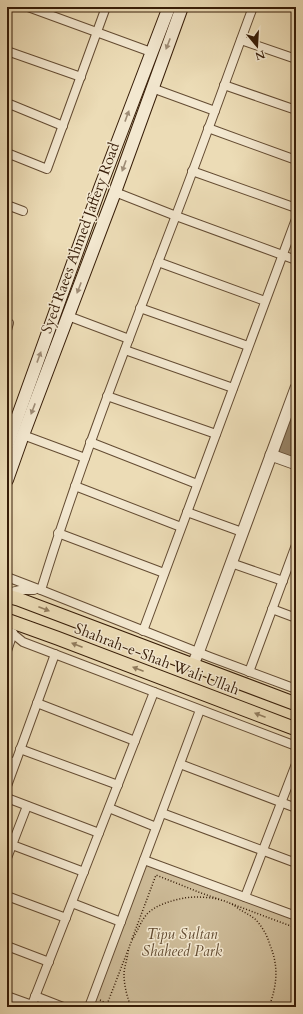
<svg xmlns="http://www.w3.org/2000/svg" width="303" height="1014" font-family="Cardo,serif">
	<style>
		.green { fill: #cdbb98; stroke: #826c50 }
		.building { fill: #958062; stroke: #361c07 }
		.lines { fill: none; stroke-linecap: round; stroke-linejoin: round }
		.minor-casing { stroke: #644c33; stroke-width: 10 }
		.tertiary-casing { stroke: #644c33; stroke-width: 13 }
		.secondary-casing { stroke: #361c07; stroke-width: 14 }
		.primary-casing { stroke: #361c07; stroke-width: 15 }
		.path { stroke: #361c07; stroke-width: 1.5; stroke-dasharray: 1 2; stroke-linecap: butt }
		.minor { stroke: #f3e8d0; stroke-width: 8 }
		.tertiary { stroke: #f3e8d0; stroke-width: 11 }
		.secondary { stroke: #f3e8d0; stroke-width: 12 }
		.primary { stroke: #ecdcb6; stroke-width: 13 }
		.oneway { fill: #9e8c76 }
		.oneway2 { fill: #917c5e }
		.labels { text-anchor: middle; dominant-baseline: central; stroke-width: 3; stroke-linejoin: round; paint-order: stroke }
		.street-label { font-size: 15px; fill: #361c07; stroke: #f3e8d0 }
		.park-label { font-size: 15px; font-style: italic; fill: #634c32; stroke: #f3e8d0 }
	</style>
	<rect width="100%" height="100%" fill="#ecdcb6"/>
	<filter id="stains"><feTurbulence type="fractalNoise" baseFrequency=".005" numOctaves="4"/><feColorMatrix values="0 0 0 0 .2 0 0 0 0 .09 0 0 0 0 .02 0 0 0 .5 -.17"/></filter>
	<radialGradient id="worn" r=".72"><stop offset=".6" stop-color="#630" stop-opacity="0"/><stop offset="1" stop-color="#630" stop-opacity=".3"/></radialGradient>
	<path class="green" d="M144 860 296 916V1007H89Z"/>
	<path class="building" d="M296 388V464L271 455Z"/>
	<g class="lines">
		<defs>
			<g id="minor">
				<path d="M28 7 151 52"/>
				<path d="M294 7 296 8"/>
				<path d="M241 40 296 59"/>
				<path d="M7 51 81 77"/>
				<path d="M224 85 296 110"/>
				<path d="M152 88 215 111"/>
				<path d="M7 103 63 126"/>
				<path d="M208 128 296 160"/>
				<path d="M7 153 47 169 106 7"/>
				<path d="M192 171 296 208"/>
				<path d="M115 192 176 216 296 260"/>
				<path d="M7 205 23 211"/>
				<path d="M158 262 265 301"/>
				<path d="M140 308 248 346"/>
				<path d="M68 316 129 339"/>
				<path d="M7 330 9 323"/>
				<path d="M125 350 233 388"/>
				<path d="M107 396 216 434"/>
				<path d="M23 435 85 458"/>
				<path d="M90 442 197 484"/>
				<path d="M75 486 181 527"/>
				<path d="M187 512 242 532"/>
				<path d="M58 533 164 573"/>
				<path d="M231 563 283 581"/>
				<path d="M7 577 41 590 210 657 296 689"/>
				<path d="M41 590C80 464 128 341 175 218 202 148 227 77 253 7"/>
				<path d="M7 593 20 590H34"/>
				<path d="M272 609 296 618"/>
				<path d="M7 629 23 642 296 746"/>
				<path d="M143 631 296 219"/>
				<path d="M7 651 13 633"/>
				<path d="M249 672 296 545"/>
				<path d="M37 703 135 741"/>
				<path d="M20 749 118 785"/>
				<path d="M7 760 15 763"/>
				<path d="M180 764 296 808"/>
				<path d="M7 786 55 654"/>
				<path d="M7 798 99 833"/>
				<path d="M109 808 156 827"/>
				<path d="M162 813 296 863"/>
				<path d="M7 843 84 872"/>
				<path d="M7 858 27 806"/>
				<path d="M144 860 296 916"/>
				<path d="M7 896 66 918"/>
				<path d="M245 897 296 764"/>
				<path d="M72 903 121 922"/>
				<path d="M7 946 49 962"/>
				<path d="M7 996 32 1005"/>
				<path d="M35 996 63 1007"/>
				<path d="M31 1007 154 692"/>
				<path d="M89 1007 200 710"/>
			</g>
			<g id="tertiary">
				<path d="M271 455 296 464"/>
				<path d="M192 666 198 653 296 388"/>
			</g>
			<g id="secondary">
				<path d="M7 446 100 188 169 7"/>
				<path d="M7 480 23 435 115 192 182 7"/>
			</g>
			<g id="primary">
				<path d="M7 596 18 599 296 704"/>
				<path d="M7 620 57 638 296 729"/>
			</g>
		</defs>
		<use href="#minor" class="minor-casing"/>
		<use href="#tertiary" class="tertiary-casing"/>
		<use href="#secondary" class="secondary-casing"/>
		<use href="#primary" class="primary-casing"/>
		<g class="path">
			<path d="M232 904 296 928"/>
			<path d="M132 939 156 875 201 893 221 900"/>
			<path d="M100 1000 107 1004"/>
			<path d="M106 1007 128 950"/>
			<path d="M131 1007C127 997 124 985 124 974 124 968 127 960 128 953 129 944 133 939 137 931 140 925 143 918 148 913 158 904 171 901 184 898 196 896 218 897 229 903 233 904 236 907 239 909 244 912 250 915 255 919 262 926 267 935 270 945 279 967 277 985 269 1007"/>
		</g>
		<use href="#minor" class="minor"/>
		<use href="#tertiary" class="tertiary"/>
		<use href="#secondary" class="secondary"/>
		<use href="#primary" class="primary"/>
	</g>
	<defs><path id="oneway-solid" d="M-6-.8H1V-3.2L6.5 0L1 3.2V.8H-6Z"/></defs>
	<g class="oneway">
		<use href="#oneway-solid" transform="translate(168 44) rotate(111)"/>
		<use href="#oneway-solid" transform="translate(127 116) rotate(-70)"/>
		<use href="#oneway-solid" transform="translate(124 166) rotate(110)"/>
		<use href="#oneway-solid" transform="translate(79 288) rotate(111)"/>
		<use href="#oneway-solid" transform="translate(39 357) rotate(-70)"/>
		<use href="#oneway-solid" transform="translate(33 409) rotate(111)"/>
	</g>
	<g class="oneway2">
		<use href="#oneway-solid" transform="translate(44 609) rotate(21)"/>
		<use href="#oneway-solid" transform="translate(77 645) rotate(-159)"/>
		<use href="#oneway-solid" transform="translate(138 669) rotate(-159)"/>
		<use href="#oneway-solid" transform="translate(260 715) rotate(-159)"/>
	</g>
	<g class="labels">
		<g class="street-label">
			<text transform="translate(80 238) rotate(-70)">Syed Raees Ahmed Jaffery Road</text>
			<text transform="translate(157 659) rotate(21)">Shahrah-e-Shah Wali Ullah</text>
		</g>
		<g class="park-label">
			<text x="182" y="934">Tipu Sultan<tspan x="182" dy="17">Shaheed Park</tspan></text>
		</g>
	</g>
	<rect width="303" height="1014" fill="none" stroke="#ecdcb6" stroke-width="24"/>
	<rect x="8" y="8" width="287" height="998" fill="none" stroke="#361c07" stroke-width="2"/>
	<rect x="12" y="12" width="279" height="990" fill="none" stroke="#361c07"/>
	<g transform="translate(257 46) rotate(162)" stroke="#f3e8d0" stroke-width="3" paint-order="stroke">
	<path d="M0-3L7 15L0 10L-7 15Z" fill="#361c07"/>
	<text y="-6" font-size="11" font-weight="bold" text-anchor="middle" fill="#361c07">N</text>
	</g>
	<rect width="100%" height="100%" filter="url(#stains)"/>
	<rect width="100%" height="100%" fill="url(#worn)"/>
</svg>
